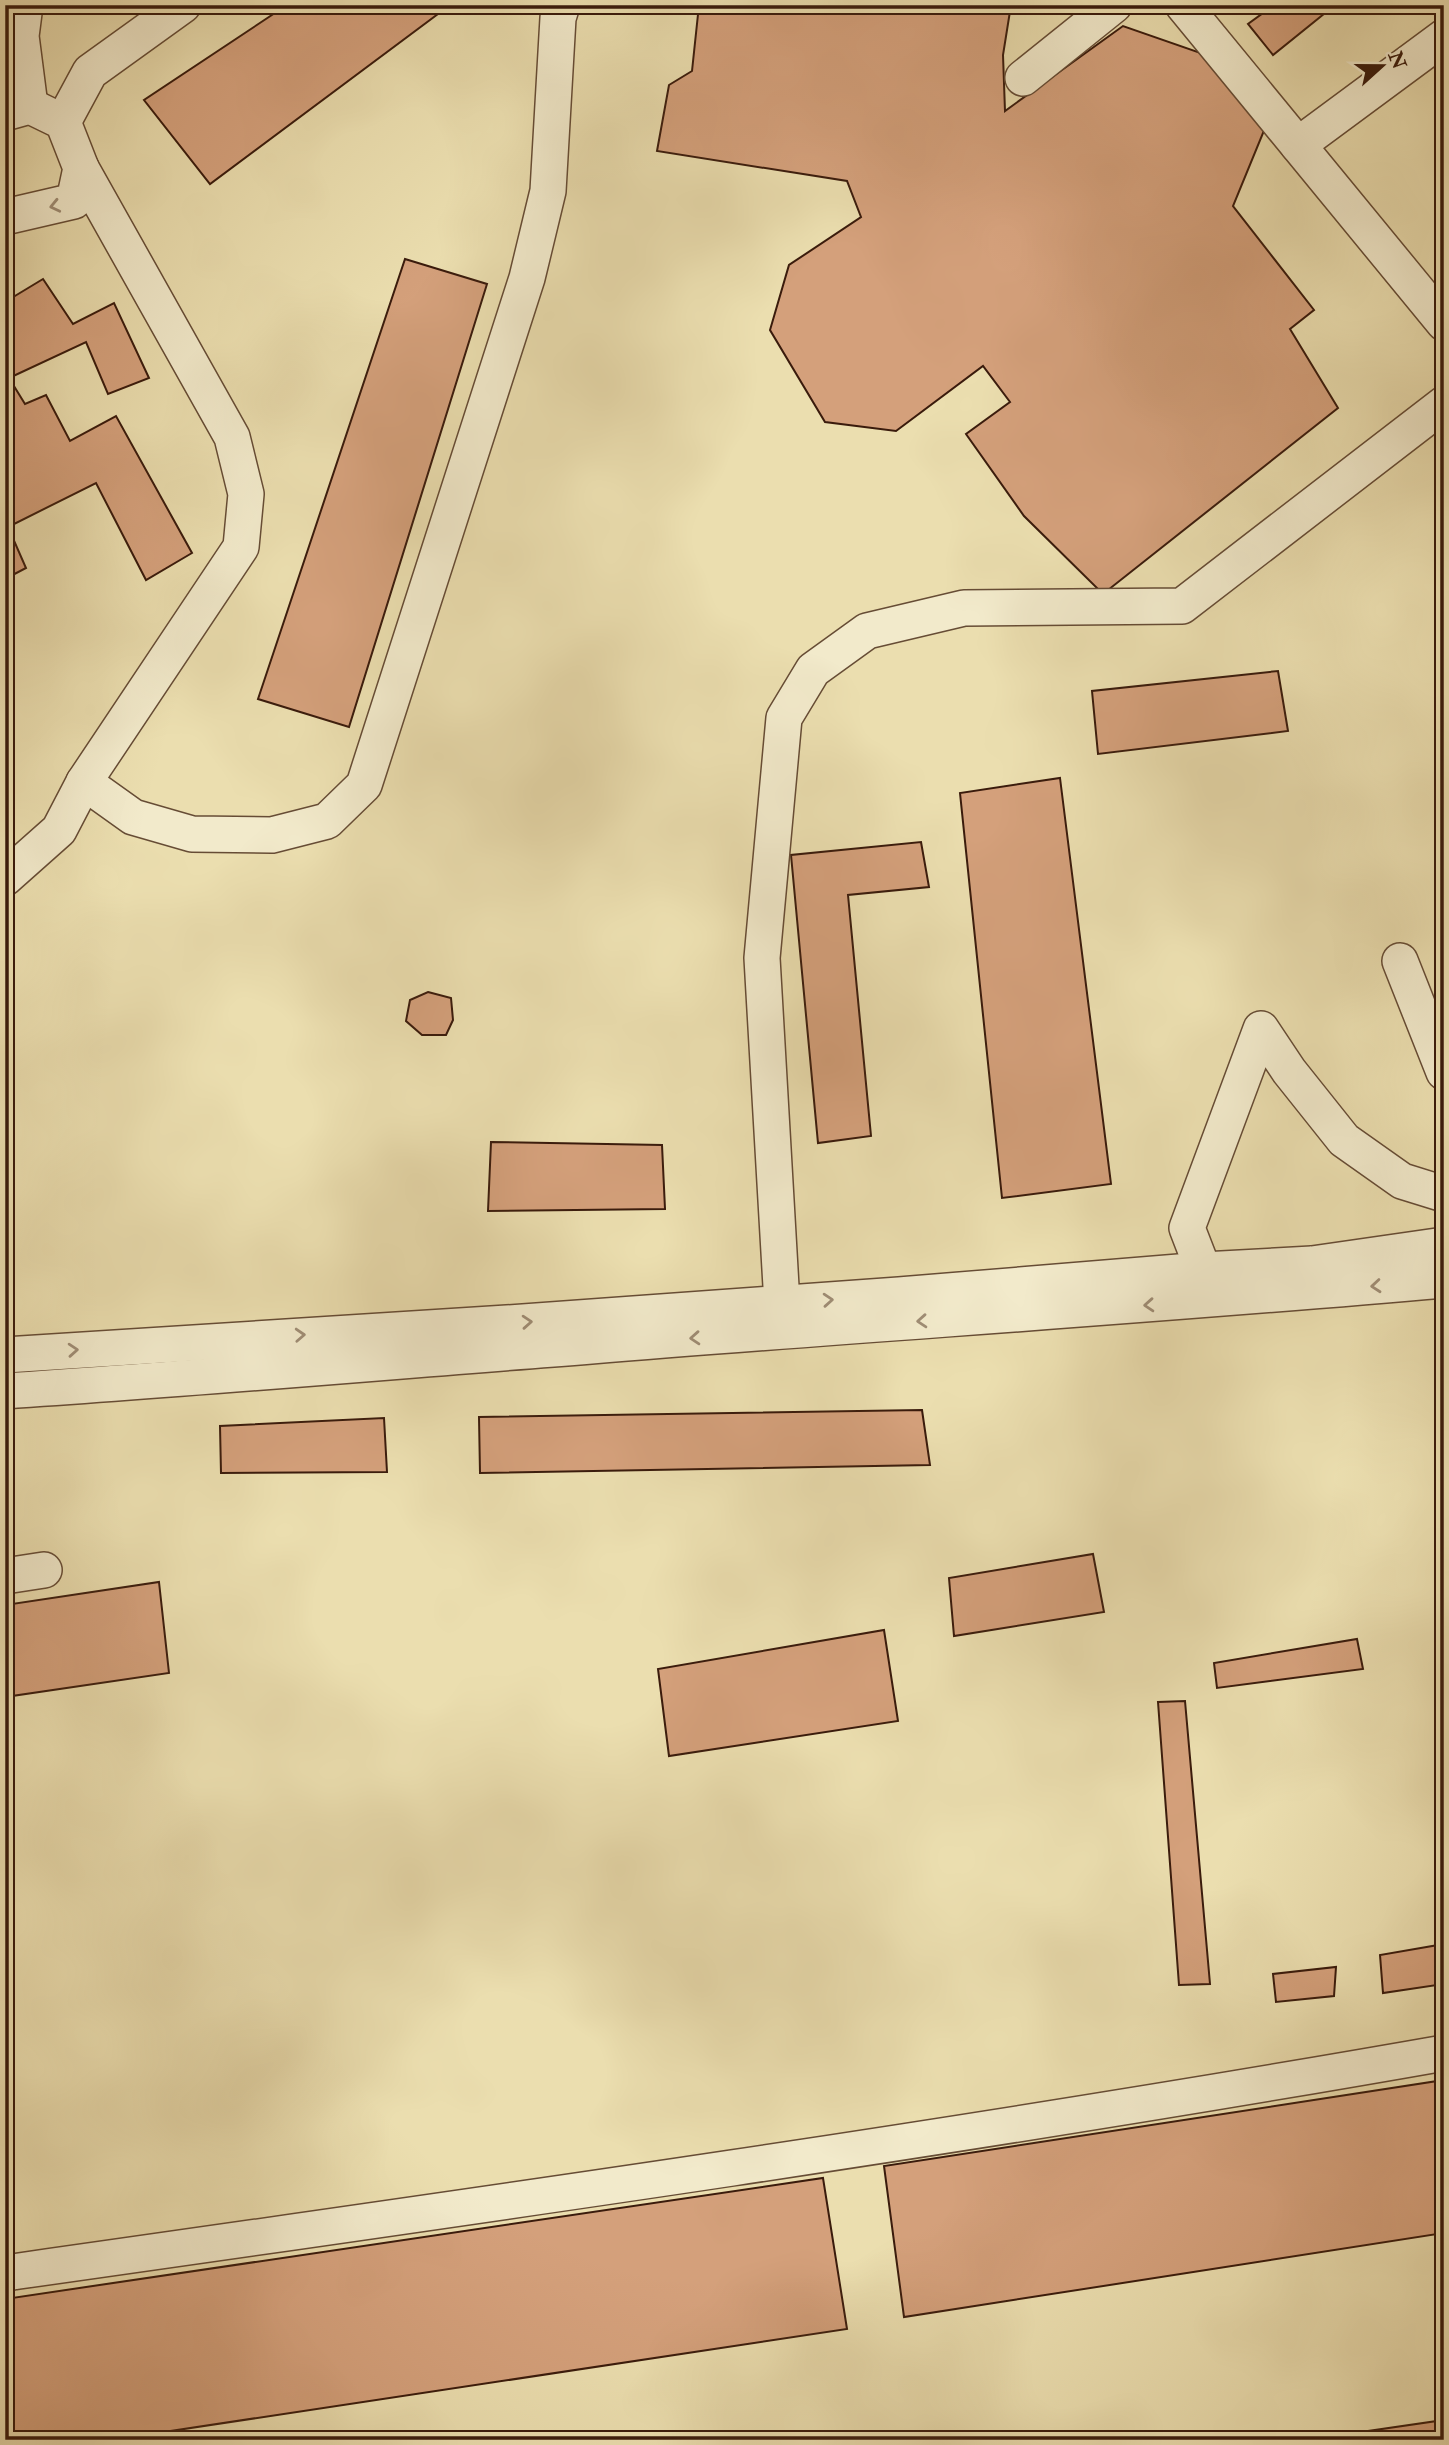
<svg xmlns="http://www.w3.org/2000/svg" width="1449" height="2445" font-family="'IM FELL Double Pica',serif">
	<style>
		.building { fill: #d4a07b; stroke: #3a1b0c; stroke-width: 2 }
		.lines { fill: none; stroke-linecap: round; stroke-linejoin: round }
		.minor-casing { stroke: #664c35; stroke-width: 38 }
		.minor { stroke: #f2eacb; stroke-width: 35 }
		.oneway { stroke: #9f8d75 }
	</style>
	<rect width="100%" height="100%" fill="#ebdeaf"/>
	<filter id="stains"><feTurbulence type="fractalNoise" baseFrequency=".00286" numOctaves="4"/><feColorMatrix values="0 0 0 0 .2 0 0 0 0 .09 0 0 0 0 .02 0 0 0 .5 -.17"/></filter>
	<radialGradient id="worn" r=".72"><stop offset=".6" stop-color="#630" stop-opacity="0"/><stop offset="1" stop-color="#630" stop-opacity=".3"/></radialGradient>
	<g class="building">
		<path d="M287 5H450L210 184 144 100Z"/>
		<path d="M699 5H1011L1003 55 1005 111 1123 26 1218 59 1270 116 1233 206 1314 310 1290 329 1338 408 1103 594 1024 516 966 434 1010 402 983 366 896 431 825 422 770 330 789 265 861 217 847 181 657 151 669 85 692 71Z"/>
		<path d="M1274 5H1335L1273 55 1248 24Z"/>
		<path d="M405 259 487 284 349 727 258 699Z"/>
		<path d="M43 279 73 324 114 303 149 378 108 394 86 342 9 378 25 404 46 395 70 441 116 416 192 553 146 580 96 483 8 527 26 568 5 579V302Z"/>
		<path d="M1278 671 1288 731 1098 754 1092 691Z"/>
		<path d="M1060 778 1111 1184 1002 1198 960 793Z"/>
		<path d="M921 842 929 887 848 895 871 1136 818 1143 791 855Z"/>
		<path d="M428 992 451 998 453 1020 446 1035H422L406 1021 410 1000Z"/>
		<path d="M491 1142 662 1145 665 1209 488 1211Z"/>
		<path d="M922 1410 930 1465 480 1473 479 1417Z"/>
		<path d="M384 1418 387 1472 221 1473 220 1426Z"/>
		<path d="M1093 1554 1104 1612 954 1636 949 1578Z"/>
		<path d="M159 1582 169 1673 5 1697V1605Z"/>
		<path d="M884 1630 898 1721 669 1756 658 1669Z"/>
		<path d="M1357 1639 1363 1669 1217 1688 1214 1663Z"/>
		<path d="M1185 1701 1210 1984 1179 1985 1158 1702Z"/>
		<path d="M1444 1944V1984L1383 1993 1380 1955Z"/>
		<path d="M1336 1967 1334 1996 1276 2002 1273 1974Z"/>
		<path d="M1444 2080V2233L904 2317 884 2166Z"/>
		<path d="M823 2178 847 2329 111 2440H5V2299Z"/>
		<path d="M1444 2420V2440H1306Z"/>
	</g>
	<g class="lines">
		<defs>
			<g id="minor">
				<path d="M25 5 21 36 30 106"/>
				<path d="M1183 5 1444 323"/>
				<path d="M1023 78 1114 5"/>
				<path d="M5 113 30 106 63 122 81 168 74 201 5 217"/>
				<path d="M63 122 90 72 183 5"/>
				<path d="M1298 145 1444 37"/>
				<path d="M84 782 133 817 192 834 272 835 327 821 364 785 527 278 548 191 558 18 562 5"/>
				<path d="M5 878 59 830 84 782 241 547 246 494 232 437 81 168"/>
				<path d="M1400 961 1444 1072"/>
				<path d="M1211 1290 1187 1228 1261 1029 1289 1071 1344 1140 1402 1181 1444 1194"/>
				<path d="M782 1304 762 958 784 718 813 670 867 631 964 608 1182 606 1444 404"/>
				<path d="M5 1355 507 1323 899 1295 1203 1270 1312 1264 1444 1245"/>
				<path d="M5 1391C201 1378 396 1361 591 1346 875 1323 1160 1305 1444 1280"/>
				<path d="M5 1576 44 1570"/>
				<path d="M5 2273C485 2205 966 2137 1444 2053"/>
			</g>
		</defs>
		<use href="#minor" class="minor-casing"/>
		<use href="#minor" class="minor"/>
	</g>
	<defs><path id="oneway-chevron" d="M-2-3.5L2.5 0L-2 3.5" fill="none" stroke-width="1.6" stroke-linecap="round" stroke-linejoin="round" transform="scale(1.75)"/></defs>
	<g class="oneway">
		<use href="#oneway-chevron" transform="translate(55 206) rotate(167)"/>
		<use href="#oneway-chevron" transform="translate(1376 1286) rotate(175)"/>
		<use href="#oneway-chevron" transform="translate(828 1300) rotate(-4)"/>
		<use href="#oneway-chevron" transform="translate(1149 1305) rotate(176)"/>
		<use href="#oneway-chevron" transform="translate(922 1321) rotate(176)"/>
		<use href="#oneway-chevron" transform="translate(527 1322) rotate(-4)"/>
		<use href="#oneway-chevron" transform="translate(300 1335) rotate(-3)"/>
		<use href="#oneway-chevron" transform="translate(695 1338) rotate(176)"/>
		<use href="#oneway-chevron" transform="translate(73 1350) rotate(-4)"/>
	</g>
	<rect width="1449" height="2445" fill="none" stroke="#ebdeaf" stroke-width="28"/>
	<rect x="7" y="7" width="1435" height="2431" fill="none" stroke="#3a1b0c" stroke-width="3.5"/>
	<rect x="14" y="14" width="1421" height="2417" fill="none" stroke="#3a1b0c" stroke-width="2"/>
	<g transform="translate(1382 66) rotate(69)" stroke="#f2eacb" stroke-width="5" paint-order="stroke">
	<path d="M0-5L12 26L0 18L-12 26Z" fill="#3a1b0c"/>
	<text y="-10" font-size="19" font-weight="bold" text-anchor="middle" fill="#3a1b0c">N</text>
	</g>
	<rect width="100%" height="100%" filter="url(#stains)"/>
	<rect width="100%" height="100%" fill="url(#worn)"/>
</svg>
